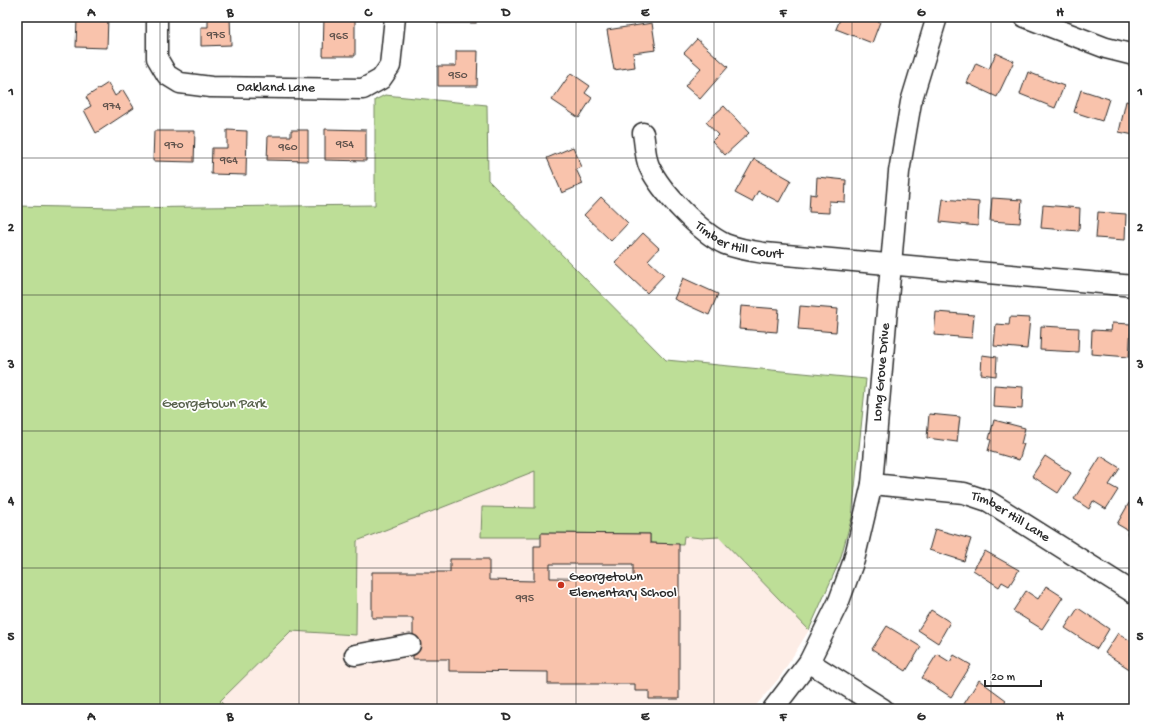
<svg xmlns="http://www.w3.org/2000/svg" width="1151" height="726" font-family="'Gochi Hand',sans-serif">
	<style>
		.built { fill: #fdede6 }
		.green { fill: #bdde97; stroke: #748461 }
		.building { fill: #f9c3ac; stroke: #2b2b2b; fill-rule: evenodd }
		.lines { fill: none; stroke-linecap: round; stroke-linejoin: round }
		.minor-casing { stroke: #2b2b2b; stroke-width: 23 }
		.minor { stroke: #fff; stroke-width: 20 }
		.grid { fill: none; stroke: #2b2b2b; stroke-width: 1; stroke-opacity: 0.55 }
		.poi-dot { fill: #c8321e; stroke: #fff; stroke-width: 1.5 }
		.labels { text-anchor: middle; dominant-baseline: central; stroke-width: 3.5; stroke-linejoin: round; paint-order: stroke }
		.number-label { font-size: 12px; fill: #5e514b }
		.street-label { font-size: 14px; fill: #2b2b2b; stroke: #fff }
		.park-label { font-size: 14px; fill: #57614b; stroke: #fff }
		.poi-label { font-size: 14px; fill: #2b2b2b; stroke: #fff; text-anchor: start }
		.neatline { fill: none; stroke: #2b2b2b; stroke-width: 1.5 }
		.grid-label { font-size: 13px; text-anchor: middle; font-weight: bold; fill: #2b2b2b }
	</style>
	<rect width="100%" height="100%" fill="#fff"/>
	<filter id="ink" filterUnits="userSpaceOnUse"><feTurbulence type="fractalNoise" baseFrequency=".025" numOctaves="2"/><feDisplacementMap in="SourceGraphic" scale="8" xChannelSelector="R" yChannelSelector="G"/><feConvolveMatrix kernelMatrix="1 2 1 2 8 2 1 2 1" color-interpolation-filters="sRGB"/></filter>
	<g filter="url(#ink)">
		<path class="built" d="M535 471 701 538 719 537 809 630 780 677 753 709H228L220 701 291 631 355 635 357 541Z"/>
		<path class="green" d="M385 95 487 105 488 180 666 360 866 379 852 517 840 560 809 630 719 537 701 538 684 536 683 545 650 543V534L542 533 541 537H481L482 507 535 508V471L357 541 356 635 291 631 220 701 228 709H17V206L114 208 375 205V100Z"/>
		<g class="building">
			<path d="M77 17H108L107 48 76 47Z"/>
			<path d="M208 17H230L231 45 201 46V27H208Z"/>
			<path d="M324 17H355V56H323Z"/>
			<rect x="437" y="17" width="39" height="6"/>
			<path d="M841 17H868L880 22 872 43 836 29Z"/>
			<path d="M652 23 656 50 633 53 635 67 614 70 607 30Z"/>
			<path d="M697 39 728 67 700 99 685 86 701 68 684 53Z"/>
			<path d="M456 51H478L477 86H438V66H456Z"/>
			<path d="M996 53 1014 61 997 97 967 83 976 63 989 69Z"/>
			<path d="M1028 72 1064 86 1055 108 1020 94Z"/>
			<path d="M571 73 590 86 585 93 592 98 579 118 552 100Z"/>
			<path d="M108 83 115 96 123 90 134 108 96 133 84 110 91 106 86 97Z"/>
			<path d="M1081 90 1109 99 1102 121 1074 112Z"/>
			<path d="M1126 101 1134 103V135L1119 132Z"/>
			<path d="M724 106 749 133 725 155 712 141 718 135 706 122Z"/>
			<path d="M325 129 366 130V161L325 160Z"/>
			<path d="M227 130 247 131 246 175 211 174 212 148H227Z"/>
			<path d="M291 130H308V161L267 160 268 136H291Z"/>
			<path d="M154 131H195L194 162 153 161Z"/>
			<path d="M573 147 582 167 576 169 583 184 562 193 547 158Z"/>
			<path d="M754 159 791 180 779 202 758 191 752 202 735 193Z"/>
			<path d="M817 177 846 180 845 202 829 201V213L809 212 810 194 816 195Z"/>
			<path d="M601 197 628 223 611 241 584 215Z"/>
			<path d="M992 198 1022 200 1020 223 990 221Z"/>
			<path d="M943 199 979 202 978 226 940 222Z"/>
			<path d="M1043 205 1080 208 1079 231 1041 228Z"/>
			<path d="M1098 212 1126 214 1125 240 1096 238Z"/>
			<path d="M643 233 659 248 648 260 664 275 647 293 615 263Z"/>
			<path d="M683 278 718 294 709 315 674 299Z"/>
			<path d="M741 306 779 309 777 332 739 329Z"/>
			<path d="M800 306 838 309 836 332 798 329Z"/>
			<path d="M936 312 974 315 972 338 934 335Z"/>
			<path d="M1010 317 1030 318 1027 349 994 346 996 324 1009 325Z"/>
			<path d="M1112 323 1131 324 1129 357 1091 354 1092 330 1111 331Z"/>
			<path d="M1041 326 1079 328 1078 352 1040 350Z"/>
			<path d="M982 355 997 357 996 376 981 374Z"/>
			<path d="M994 385 1023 387 1022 409 993 407Z"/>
			<path d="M929 414 960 417 957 442 927 438Z"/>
			<path d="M994 420 1025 428 1021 444H1024L1019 460 988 451 991 440 989 439Z"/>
			<path d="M1045 456 1071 473 1058 493 1032 476Z"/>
			<path d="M1101 456 1120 468 1109 485 1118 490 1106 509 1093 501 1089 509 1074 499Z"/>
			<path d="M1129 503 1134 506V538L1127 534 1129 531 1117 524Z"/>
			<path d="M935 529 971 539 964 561 929 550Z"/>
			<path d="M541 533 650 534V543L679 544V699H649V691H635V684H548V672L449 671V659H413V618H372V572H450V559H489V580L534 581V546H541ZM550 564H633V579L550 578Z"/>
			<path d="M985 551 1019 570 1009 586 1002 582 999 587 973 570Z"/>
			<path d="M1046 586 1063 597 1042 629 1013 611 1026 591 1038 599Z"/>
			<path d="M1078 608 1109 629 1097 649 1065 628Z"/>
			<path d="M931 610 950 622 938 643 918 630Z"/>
			<path d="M887 626 921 647 906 671 872 649Z"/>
			<path d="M1118 633 1134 643V672L1105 653Z"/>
			<path d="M937 654 950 662 954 655 971 665 951 697 922 678Z"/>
			<path d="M979 680 1006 700 1001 709H972L964 704Z"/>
		</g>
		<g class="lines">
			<defs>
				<g id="minor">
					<path id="s1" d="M157 17V58L167 75 180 83 211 87 363 89 381 79 390 66 395 17"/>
					<path d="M1025 17 1106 48 1134 55"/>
					<path id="s2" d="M643 133C645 143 645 157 649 166 660 191 701 233 725 244 738 249 751 251 764 253L1134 286"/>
					<path id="s3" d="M872 484 964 493 988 501 1134 593"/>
					<path d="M355 655 410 645"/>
					<path d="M809 662 883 709"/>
					<path id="s4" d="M773 709 809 662 839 601 854 560 872 484 899 172 911 102 937 17"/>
				</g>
			</defs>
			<use href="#minor" class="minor-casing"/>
			<use href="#minor" class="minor"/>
		</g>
	</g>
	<path class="grid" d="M160 17V709M299 17V709M437 17V709M576 17V709M714 17V709M852 17V709M991 17V709M17 158H1134M17 295H1134M17 431H1134M17 568H1134"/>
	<circle class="poi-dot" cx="561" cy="585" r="4"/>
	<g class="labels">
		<g class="number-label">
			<text x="216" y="36">975</text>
			<text x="339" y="37">965</text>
			<text x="458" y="76">950</text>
			<text x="112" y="107">974</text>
			<text x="345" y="145">954</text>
			<text x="174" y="146">970</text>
			<text x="288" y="148">960</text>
			<text x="229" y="161">964</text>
			<text x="525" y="599">995</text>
		</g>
		<g class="street-label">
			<text stroke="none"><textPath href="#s1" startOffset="172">Oakland Lane</textPath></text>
			<text stroke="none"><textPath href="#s2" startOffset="156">Timber Hill Court</textPath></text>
			<text stroke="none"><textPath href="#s4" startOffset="361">Long Grove Drive</textPath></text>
			<text stroke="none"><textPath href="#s3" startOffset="145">Timber Hill Lane</textPath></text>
		</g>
		<g class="park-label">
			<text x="214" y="404">Georgetown Park</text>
		</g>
		<g class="poi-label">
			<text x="569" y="577">Georgetown<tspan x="569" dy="16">Elementary School</tspan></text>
		</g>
	</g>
	<rect width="1151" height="726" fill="none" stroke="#fff" stroke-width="44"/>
	<path d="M985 680v6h56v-6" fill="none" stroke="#2b2b2b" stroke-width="2"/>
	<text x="991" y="680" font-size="12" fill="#2b2b2b" stroke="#ffffff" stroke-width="3" paint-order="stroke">20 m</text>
	<rect x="22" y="22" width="1107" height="682" class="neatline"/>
	<g class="grid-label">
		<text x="91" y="16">A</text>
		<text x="230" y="16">B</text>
		<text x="368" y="16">C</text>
		<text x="506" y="16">D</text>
		<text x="645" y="16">E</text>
		<text x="783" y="16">F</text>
		<text x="921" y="16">G</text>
		<text x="1060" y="16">H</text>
		<text x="11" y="95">1</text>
		<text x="1140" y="95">1</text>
		<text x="11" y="231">2</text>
		<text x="1140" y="231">2</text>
		<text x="11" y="368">3</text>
		<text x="1140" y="368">3</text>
		<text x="11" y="504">4</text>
		<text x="1140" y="504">4</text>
		<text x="11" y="640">5</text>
		<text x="1140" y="640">5</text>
		<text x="91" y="720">A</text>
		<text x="230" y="720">B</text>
		<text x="368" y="720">C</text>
		<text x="506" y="720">D</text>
		<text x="645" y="720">E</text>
		<text x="783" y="720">F</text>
		<text x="921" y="720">G</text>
		<text x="1060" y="720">H</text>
	</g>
</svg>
